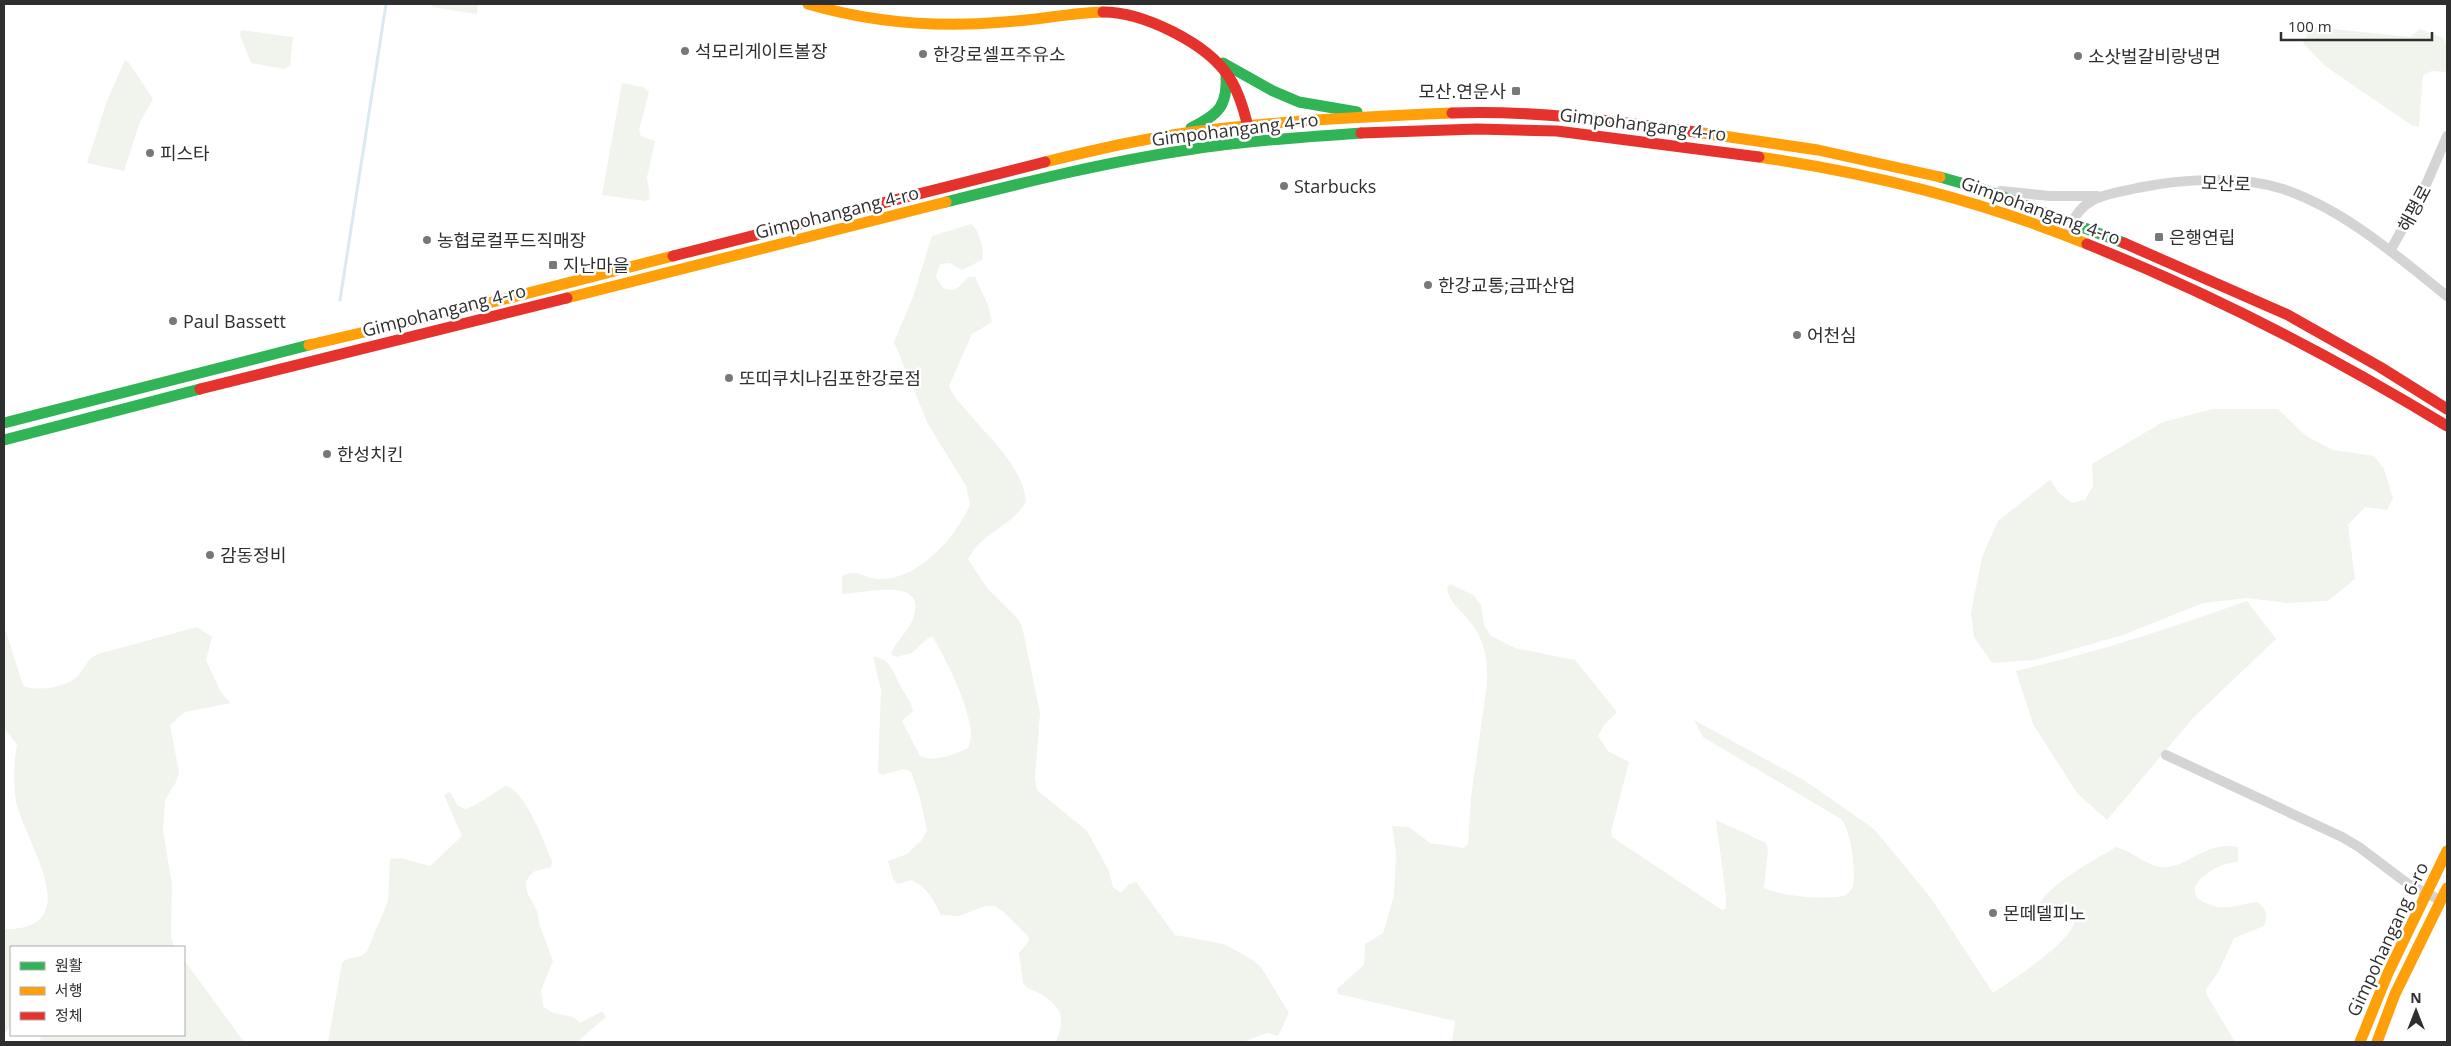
<svg xmlns="http://www.w3.org/2000/svg" width="2451" height="1046" font-family="'Open Sans','Noto Sans KR',sans-serif">
	<style>
		.green { fill: #f1f4ed }
		.lines { fill: none; stroke-linecap: round; stroke-linejoin: round }
		.stream { stroke: #dbe9f0; stroke-width: 3 }
		.street { stroke: #d4d4d4; stroke-width: 10 }
		.fast { stroke: #30b455; stroke-width: 11 }
		.slow { stroke: #ff9f0a; stroke-width: 11 }
		.jam { stroke: #e5322d; stroke-width: 11 }
		.poi-dot { fill: #787878; stroke: #fff; stroke-width: 2 }
		.labels { text-anchor: middle; dominant-baseline: central; stroke-width: 5; stroke-linejoin: round; paint-order: stroke }
		.poi-label { font-size: 18px; fill: #2f2f2f; stroke: #fff; text-anchor: start }
		.street-label { font-size: 18px; fill: #2f2f2f; stroke: #fff }
	</style>
	<rect width="100%" height="100%" fill="#fff"/>
	<g class="green">
		<path d="M433 4H478L477 14 432 7Z"/>
		<path d="M2315 27 2410 37 2420 29 2443 38 2447 45V72L2432 71 2423 75 2419 126H2413L2325 66 2303 43 2309 31Z"/>
		<path d="M241 30 293 37 290 66 284 69 251 63 240 35Z"/>
		<path d="M125 60 129 63 153 99 140 122 124 171 87 163 107 101Z"/>
		<path d="M622 83 643 87 649 92 639 131 641 136 655 141 647 177 650 199 645 201 602 195Z"/>
		<path d="M971 224C979 229 985 251 982 260L962 270 950 263 940 264 936 277 943 288C957 293 959 286 968 277H975L988 305 992 322 972 334 949 386C952 395 960 403 967 411 988 437 1023 466 1026 502 1012 526 980 534 968 559L987 588 1017 618 1022 626 1040 713 1035 778 1037 790 1087 831 1109 871 1113 887 1121 893 1129 884 1136 882 1175 935 1224 944 1253 960 1261 967 1289 1013 1278 1036 1267 1033 1243 1042H1056C1066 1018 1062 1007 1039 993 1033 990 1027 989 1023 983L1019 953 1029 941 1028 936 1005 913 995 906H986L959 916 941 915C933 899 928 888 911 880L898 884 893 879 888 861 907 854 922 840 927 830 920 798 911 772 905 769 882 775 878 772 881 690 873 657C890 657 894 674 901 687 906 696 911 701 913 711L902 721 920 756C933 763 955 754 968 748 981 724 945 659 933 637L928 638 912 653 896 657 891 654C894 643 907 633 912 621 931 575 867 593 842 594V576C858 568 863 578 878 579 918 581 955 538 970 505L966 486 928 424 894 342 913 297 932 236Z"/>
		<path d="M2213 409H2278L2306 436 2333 450 2374 456 2384 469 2393 498 2387 510 2365 507 2348 525 2355 579 2328 601 2287 603 2247 598 2203 603 2123 635 2035 660 1992 663 1974 637 1971 613 1982 557 1998 521 2050 480 2059 493 2072 503 2085 500 2093 486 2092 464 2163 422Z"/>
		<path d="M1450 584 1473 595 1481 605 1484 625 1491 636 1515 648 1575 660 1617 712 1604 725 1598 736 1608 751 1629 762 1611 832 1612 837 1722 910 1726 908V896L1716 820 1766 843 1768 850 1764 888C1782 896 1828 901 1846 895 1849 892 1853 889 1853 885 1856 871 1851 829 1841 819L1703 737 1694 720 1807 782 1874 829 1931 898 1993 993C2012 980 2074 941 2075 919L2073 914C2062 911 2047 918 2038 914 2033 891 2099 858 2116 847 2132 851 2146 866 2163 867 2186 869 2205 840 2238 847V862C2211 863 2170 895 2214 906 2228 910 2243 903 2257 902 2267 908 2268 917 2264 926L2234 938 2218 973 2206 989 2207 995 2235 1042H1452L1455 1021 1338 994 1337 989 1364 965 1365 944 1383 933 1394 896 1396 852 1392 826 1409 827 1430 843 1464 848 1468 844 1471 797 1487 684C1488 657 1484 635 1464 615 1456 606 1449 600 1447 588Z"/>
		<path d="M2247 601 2276 639 2192 719 2107 820 2077 793 2033 724 2016 671C2094 653 2171 628 2247 601Z"/>
		<path d="M4 626 22 682 24 686C37 692 67 687 77 677 85 669 86 659 98 654L197 627 212 637 206 660 221 693 231 703 185 712 170 725 179 772 176 782 165 800 163 831 172 884 171 937 174 947H11V1026L4 1034V929C90 930 24 841 16 801 13 782 14 763 17 744L4 728Z"/>
		<path d="M505 786C524 787 545 845 552 861L551 867 535 871 530 875 526 882 527 892 538 913 539 923 553 961 541 990 543 1006 553 1013 573 1017 580 1023 601 1012H603L606 1017 577 1042H328L342 963C349 955 360 960 367 951L388 901 390 859 401 858 430 866 462 836 444 795 450 792 458 806 466 809 477 804Z"/>
		<path d="M184 960 244 1042H41L40 1035H184Z"/>
	</g>
	<g class="lines">
		<path class="stream" d="M340 300 386 4"/>
		<g class="street">
			<path d="M2001 191 2050 196H2097"/>
			<path d="M2069 228C2083 195 2107 195 2137 188 2182 179 2238 175 2283 189 2345 210 2397 256 2447 296"/>
			<path d="M2390 251 2422 194 2447 136"/>
			<path d="M2166 755 2342 837 2359 847 2408 884 2440 900"/>
		</g>
		<g class="fast">
			<path d="M1223 63 1273 91 1299 102 1357 112"/>
			<path d="M1191 128C1219 114 1228 106 1226 74"/>
			<path d="M1940 177 1982 189 2124 243"/>
			<path d="M946 202C1026 182 1106 162 1187 150 1244 141 1303 137 1361 133"/>
			<path d="M4 423 309 345"/>
			<path d="M4 440 200 389"/>
		</g>
		<g class="slow">
			<path d="M808 4C873 23 937 28 1004 22 1037 20 1070 13 1103 12"/>
			<path d="M1696 132 1818 150 1940 177"/>
			<path d="M1759 157C1874 174 1979 200 2087 244"/>
			<path d="M1045 162C1102 148 1159 135 1217 129 1295 120 1374 116 1452 113"/>
			<path d="M567 298 946 202"/>
			<path d="M309 345 501 300 673 256"/>
			<path d="M2360 1042 2388 973 2447 851"/>
			<path d="M2377 1042 2395 994 2447 888"/>
		</g>
		<g class="jam">
			<path d="M1103 12C1143 12 1207 43 1229 77 1239 92 1244 110 1248 127"/>
			<path d="M1452 113C1535 110 1615 121 1696 132"/>
			<path d="M1361 133 1477 129 1557 131 1759 157"/>
			<path d="M2124 243 2288 315 2380 367 2447 409"/>
			<path d="M2087 244C2212 294 2332 356 2447 426"/>
			<path d="M673 256 1045 162"/>
			<path d="M200 389 567 298"/>
		</g>
	</g>
	<g class="poi-dot">
		<circle cx="685" cy="51" r="5"/>
		<circle cx="923" cy="54" r="5"/>
		<circle cx="2078" cy="56" r="5"/>
		<rect x="1511" y="86" width="10" height="10" rx="2.5"/>
		<circle cx="150" cy="153" r="5"/>
		<circle cx="1284" cy="186" r="5"/>
		<rect x="2154" y="232" width="10" height="10" rx="2.5"/>
		<circle cx="427" cy="240" r="5"/>
		<rect x="548" y="260" width="10" height="10" rx="2.5"/>
		<circle cx="1428" cy="285" r="5"/>
		<circle cx="173" cy="321" r="5"/>
		<circle cx="1797" cy="335" r="5"/>
		<circle cx="729" cy="378" r="5"/>
		<circle cx="327" cy="454" r="5"/>
		<circle cx="210" cy="555" r="5"/>
		<circle cx="1993" cy="913" r="5"/>
	</g>
	<g class="labels">
		<g class="poi-label">
			<text x="695" y="51">석모리게이트볼장</text>
			<text x="933" y="54">한강로셀프주유소</text>
			<text x="2088" y="56">소삿벌갈비랑냉면</text>
			<text x="1506" y="91" text-anchor="end">모산.연운사</text>
			<text x="160" y="153">피스타</text>
			<text x="1294" y="186">Starbucks</text>
			<text x="2169" y="237">은행연립</text>
			<text x="437" y="240">농협로컬푸드직매장</text>
			<text x="563" y="265">지난마을</text>
			<text x="1438" y="285">한강교통;금파산업</text>
			<text x="183" y="321">Paul Bassett</text>
			<text x="1807" y="335">어천심</text>
			<text x="739" y="378">또띠쿠치나김포한강로점</text>
			<text x="337" y="454">한성치킨</text>
			<text x="220" y="555">감동정비</text>
			<text x="2003" y="913">몬떼델피노</text>
		</g>
		<g class="street-label">
			<text transform="translate(1643 124) rotate(7)">Gimpohangang 4-ro</text>
			<text transform="translate(1235 129) rotate(-7)">Gimpohangang 4-ro</text>
			<text transform="translate(2226 183) rotate(2)">모산로</text>
			<text transform="translate(2414 208) rotate(-62)">해평로</text>
			<text transform="translate(2041 210) rotate(20)">Gimpohangang 4-ro</text>
			<text transform="translate(837 212) rotate(-14)">Gimpohangang 4-ro</text>
			<text transform="translate(444 310) rotate(-14)">Gimpohangang 4-ro</text>
			<text transform="translate(2387 939) rotate(-65)">Gimpohangang 6-ro</text>
		</g>
	</g>
	<rect width="2451" height="1046" fill="none" stroke="#2f2f2f" stroke-width="10"/>
	<rect x="10" y="946" width="175" height="90" fill="#ffffff" stroke="#acacac"/>
	<rect x="20" y="962" width="25" height="8" fill="#30b455" stroke="#acacac"/>
	<text x="55" y="971" font-size="15" fill="#2f2f2f">원활</text>
	<rect x="20" y="987" width="25" height="8" fill="#ff9f0a" stroke="#acacac"/>
	<text x="55" y="996" font-size="15" fill="#2f2f2f">서행</text>
	<rect x="20" y="1012" width="25" height="8" fill="#e5322d" stroke="#acacac"/>
	<text x="55" y="1021" font-size="15" fill="#2f2f2f">정체</text>
	<g transform="translate(2416 1011)" stroke="#ffffff" stroke-width="4" paint-order="stroke">
	<path d="M0-4L9 19L0 12L-9 19Z" fill="#2f2f2f"/>
	<text y="-8" font-size="14" font-weight="bold" text-anchor="middle" fill="#2f2f2f">N</text>
	</g>
	<path d="M2281 32v8h151v-8" fill="none" stroke="#2f2f2f" stroke-width="2.5"/>
	<text x="2288" y="32" font-size="15" fill="#2f2f2f" stroke="#ffffff" stroke-width="4" paint-order="stroke">100 m</text>
</svg>
